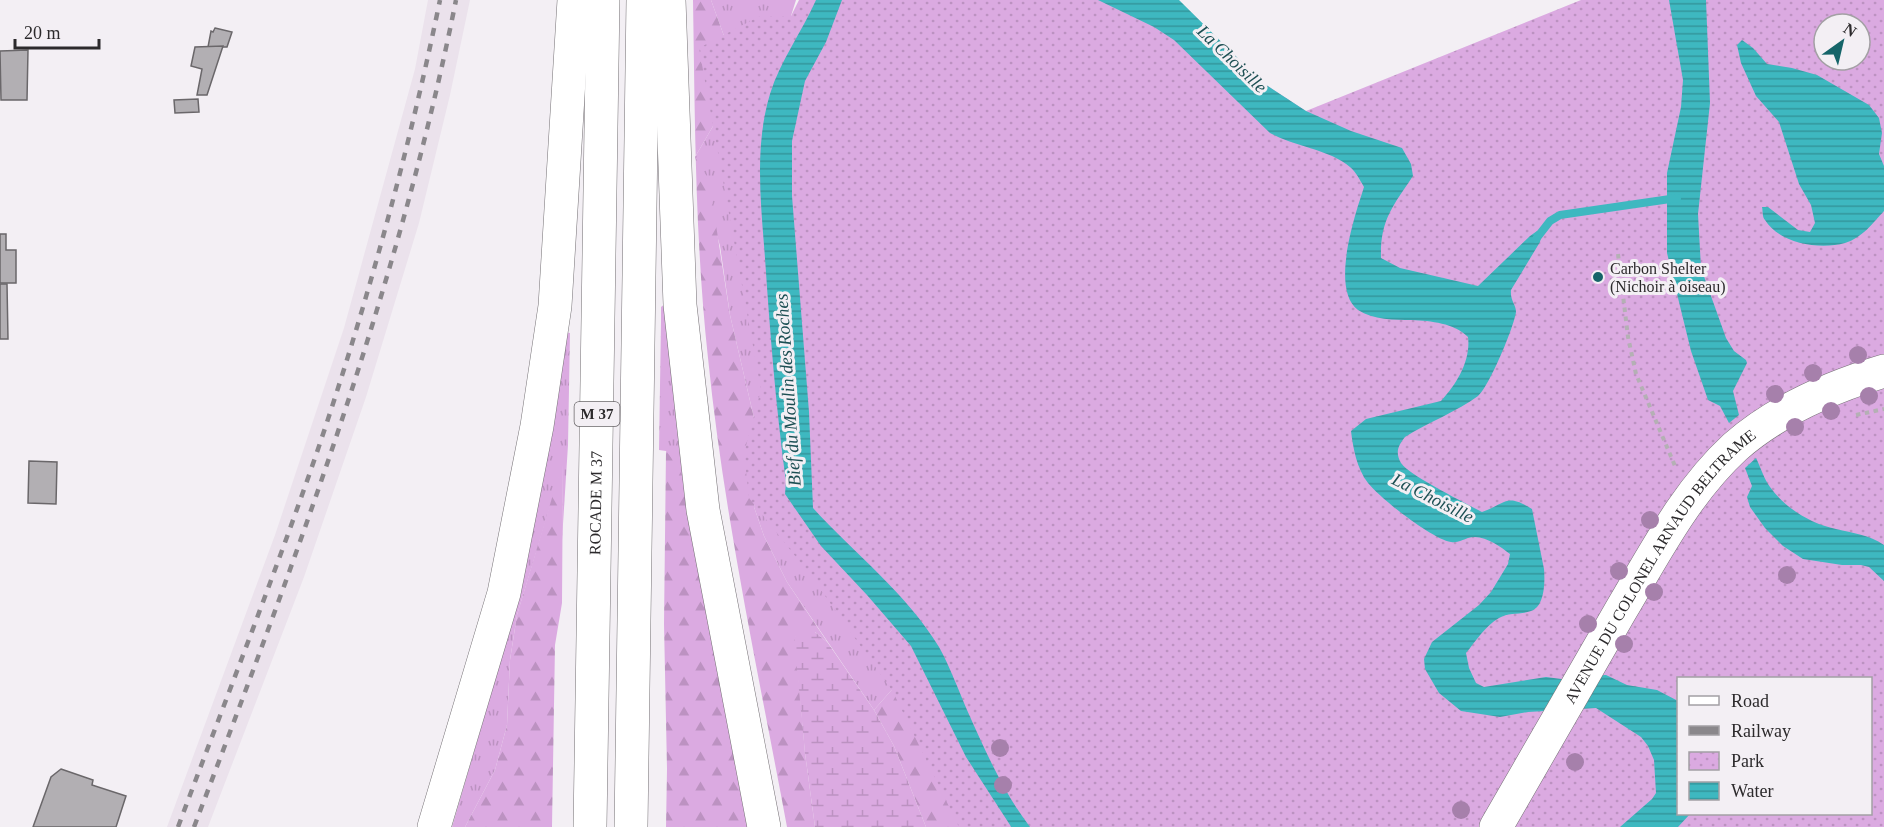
<svg xmlns="http://www.w3.org/2000/svg" width="1884" height="827" font-family="'Times New Roman',serif">
	<style>
		.built { fill: #ebe2ec }
		.grass { fill: url(#grass-tufts) }
		.forest { fill: url(#forest-firs) }
		.wetland { fill: url(#wetland-marsh) }
		.park { fill: url(#park-dots); fill-rule: evenodd }
		.water { fill: url(#water-rules) }
		.lines { fill: none; stroke-linecap: round; stroke-linejoin: round }
		.stream { stroke: #3eb8c0; stroke-width: 8 }
		.building { fill: #b2afb3; stroke: #6a676a; stroke-width: 1.5 }
		.minor-casing { stroke: #757175; stroke-width: 34 }
		.highway-casing { stroke: #757175; stroke-width: 34 }
		.path { stroke: #b4b0b4; stroke-width: 4; stroke-dasharray: 4.5 4.5; stroke-linecap: butt }
		.minor { stroke: #fff; stroke-width: 33 }
		.highway { stroke: #fff; stroke-width: 33 }
		.rail { stroke: #8a878b; stroke-width: 4.5; stroke-dasharray: 8 8; stroke-linecap: butt }
		.tree { fill: #a680ab }
		.poi-dot { fill: #156469; stroke: #f3eff4; stroke-width: 2 }
		.labels { text-anchor: middle; dominant-baseline: central; stroke-width: 6; stroke-linejoin: round; paint-order: stroke }
		.shield { fill: #f3eff4; stroke: #686568; stroke-width: 1.5 }
		.shield-label { font-size: 15px; font-weight: bold; fill: #2c2a2c }
		.poi-label { font-size: 16px; fill: #2c2a2c; stroke: #f3eff4; text-anchor: start }
		.street-label { font-size: 16px; fill: #2c2a2c; stroke: #f3eff4 }
		.water-label { font-size: 18px; font-style: italic; fill: #1c4f53; stroke: #f3eff4 }
	</style>
	<defs>
		<pattern id="grass-tufts" width="24" height="20" patternUnits="userSpaceOnUse" patternTransform="scale(1.5)"><rect width="24" height="20" fill="#dbaae1"/><path d="M3 7l-1-3M5 7V3M7 7l1-3M15 17l-1-3M17 17v-4M19 17l1-3" fill="none" stroke="#bc92c1"/></pattern>
		<pattern id="forest-firs" width="22" height="20" patternUnits="userSpaceOnUse" patternTransform="scale(1.5)"><rect width="22" height="20" fill="#dbaae1"/><path d="M5 1l3.5 6h-7zM16 11l3.5 6h-7z" fill="#bc92c1"/></pattern>
		<pattern id="wetland-marsh" width="20" height="14" patternUnits="userSpaceOnUse" patternTransform="scale(1.5)"><rect width="20" height="14" fill="#dbaae1"/><path d="M1 5h8M5 5V1M11 12h8M15 12V8" fill="none" stroke="#bc92c1"/></pattern>
		<pattern id="park-dots" width="8" height="8" patternUnits="userSpaceOnUse" patternTransform="scale(1.5)"><rect width="8" height="8" fill="#dbaae1"/><path d="M2 2h.1M6 6h.1" fill="none" stroke="#bc92c1" stroke-width="1.8" stroke-linecap="round"/></pattern>
		<pattern id="water-rules" width="6" height="5" patternUnits="userSpaceOnUse" patternTransform="scale(1.5)"><rect width="6" height="5" fill="#3eb8c0"/><path d="M0 2.5h6" fill="none" stroke="#34969c"/></pattern>
	</defs>
	<rect width="100%" height="100%" fill="#f3eff4"/>
	<path class="built" d="M428 0H470L450 95 419 223 366 397 304 577 208 827H167L275 535 344 328 415 69Z"/>
	<g class="grass">
		<path d="M711 0H796L791 16 903 677 874 710 787 582 764 536 754 507 756 495 754 418 730 315 720 246 695 157 716 121 728 47Z"/>
		<path d="M666 303 694 502 666 451 659 450 661 321V307Z"/>
		<path d="M564 332 570 333 568 445 562 540 563 464 517 615 510 660 507 725 495 770 465 827H452L497 673Z"/>
	</g>
	<g class="forest">
		<path d="M693 0H711L728 47 716 121 695 157 709 180 730 315 754 418 756 495 754 507 764 536 787 582 828 643 815 632 795 637 805 753 815 827H787C758 671 724 516 708 358 695 239 695 119 693 0Z"/>
		<path d="M666 451 678 466 694 502 754 827H666L667 769 664 624Z"/>
		<path d="M563 461 562 603 555 645 552 827H465L495 770 507 725 510 660 517 615Z"/>
		<path d="M903 677 1011 827H926L894 746 874 710Z"/>
	</g>
	<path class="wetland" d="M804 628 815 632 828 643 874 710 894 746 926 827H815L805 753 795 648V637L798 631Z"/>
	<path class="park" d="M799 0H1178L1263 83 1306 111 1581 0H1884V827H959L893 692 811 576 749 498 744 453 761 390 699 48 760 16H791ZM1824 24H1860V60H1824ZM1678 678H1870V814H1678Z"/>
	<g class="water">
		<path d="M816 0H842L826 42 805 81 792 141V196L809 412 813 508C854 553 907 594 939 647 950 667 958 689 967 710 985 750 1003 792 1030 827H1011L1010 825 966 757 911 646 867 595 821 546 785 494 786 482C776 408 770 333 765 258 761 204 754 147 770 94 780 61 802 32 816 0Z"/>
		<path d="M1098 0H1179L1263 83 1306 111 1351 131 1402 148 1411 164 1413 176C1393 206 1380 220 1381 258L1400 268 1478 286 1530 236 1537 231 1542 232 1540 242 1511 290C1510 301 1516 304 1516 312 1514 327 1489 387 1478 396 1458 411 1427 423 1405 437 1398 446 1395 452 1401 463 1407 474 1467 504 1482 512 1507 503 1506 493 1532 509L1544 569C1545 581 1545 607 1531 611 1520 615 1509 612 1499 618 1485 626 1476 641 1466 653L1469 668 1476 683 1484 687 1546 677 1569 680 1583 676 1606 675 1627 685 1657 690 1678 701V814H1690L1678 827H1620L1652 799 1656 793 1654 760 1648 746 1641 737 1596 708 1528 712 1500 717 1461 711 1439 693 1425 669 1424 659 1432 642 1479 605 1491 592 1508 564 1510 554C1500 546 1482 533 1468 538 1462 540 1458 543 1451 542 1432 539 1381 499 1368 483 1357 469 1353 448 1351 431L1366 419 1441 401C1457 384 1471 360 1468 337 1454 323 1431 321 1412 320 1395 320 1373 320 1358 310 1330 289 1355 215 1364 187 1360 180 1356 172 1350 167 1331 150 1293 146 1270 133L1174 40 1154 27Z"/>
		<path d="M1669 0H1706L1710 103 1698 214 1701 268 1726 338 1734 351 1746 360 1747 363 1733 391 1739 415 1729 423 1720 406 1708 400 1691 351 1667 253V173L1681 107 1683 80Z"/>
		<path d="M1742 40 1753 48 1767 64 1792 68 1817 75 1869 105 1879 118 1882 133 1879 154 1884 166V211C1873 223 1862 238 1845 243 1820 250 1780 244 1765 220 1762 217 1763 211 1762 207H1768L1798 230 1810 232 1815 223 1811 205 1799 184 1779 122 1756 96 1741 63 1737 45Z"/>
		<path d="M1756 458C1761 468 1764 479 1770 487 1785 508 1811 524 1836 529 1853 533 1869 535 1884 545V581L1869 567 1861 565H1842L1803 559 1783 546 1765 528 1750 507 1747 497 1752 486 1745 468Z"/>
	</g>
	<g class="lines">
		<path class="stream" d="M1536 239 1550 221 1560 215 1677 198"/>
	</g>
	<g class="building">
		<path d="M215 28 232 32 227 47H208L211 31 213 32Z"/>
		<path d="M223 46 207 95H197L202 69 191 66 195 47Z"/>
		<path d="M28 50 27 100H1L0 51Z"/>
		<path d="M198 99 199 112 175 113 174 100Z"/>
		<path d="M0 234H6V250H16V283H0Z"/>
		<path d="M0 284H7L8 339H0Z"/>
		<path d="M29 461 57 462 56 504 28 503Z"/>
		<path d="M61 769 93 780 92 785 126 796 116 827H33L51 777Z"/>
	</g>
	<g class="lines">
		<defs>
			<g id="minor">
				<path id="s1" d="M1496 827C1538 755 1579 682 1621 610 1655 553 1686 492 1735 447 1777 410 1831 387 1884 371"/>
			</g>
			<g id="highway">
				<path d="M669 0 680 305 703 510 764 827"/>
				<path d="M434 827 504 593 537 426 555 306 574 0"/>
				<path id="s2" d="M590 827 603 0"/>
				<path d="M631 827 643 0"/>
			</g>
		</defs>
		<use href="#minor" class="minor-casing"/>
		<use href="#highway" class="highway-casing"/>
		<g class="path">
			<path d="M1618 254 1628 337 1636 374 1675 466"/>
			<path d="M1856 415 1884 409"/>
		</g>
		<use href="#minor" class="minor"/>
		<use href="#highway" class="highway"/>
		<g class="rail">
			<path d="M178 827C224 704 272 582 315 458 366 308 408 155 440 0"/>
			<path d="M194 827C297 556 399 285 456 0"/>
		</g>
	</g>
	<g class="tree">
		<circle cx="1858" cy="355" r="9"/>
		<circle cx="1813" cy="373" r="9"/>
		<circle cx="1775" cy="394" r="9"/>
		<circle cx="1869" cy="396" r="9"/>
		<circle cx="1831" cy="411" r="9"/>
		<circle cx="1795" cy="427" r="9"/>
		<circle cx="1650" cy="520" r="9"/>
		<circle cx="1619" cy="571" r="9"/>
		<circle cx="1787" cy="575" r="9"/>
		<circle cx="1654" cy="592" r="9"/>
		<circle cx="1588" cy="624" r="9"/>
		<circle cx="1624" cy="644" r="9"/>
		<circle cx="1000" cy="748" r="9"/>
		<circle cx="1575" cy="762" r="9"/>
		<circle cx="1003" cy="785" r="9"/>
		<circle cx="1461" cy="810" r="9"/>
	</g>
	<circle class="poi-dot" cx="1598" cy="277" r="6"/>
	<g class="labels">
		<rect class="shield" x="574.5" y="402" width="45" height="24" rx="4.5"/>
		<g class="shield-label">
			<text x="597" y="414">M 37</text>
		</g>
		<g class="poi-label">
			<text x="1610" y="268">Carbon Shelter<tspan x="1610" dy="18">(Nichoir à oiseau)</tspan></text>
		</g>
		<g class="street-label">
			<text stroke="none"><textPath href="#s2" startOffset="324">ROCADE M 37</textPath></text>
			<text stroke="none"><textPath href="#s1" startOffset="309">AVENUE DU COLONEL ARNAUD BELTRAME</textPath></text>
		</g>
		<g class="water-label">
			<text transform="translate(1232 59) rotate(44)">La Choisille</text>
			<text transform="translate(788 390) rotate(-94)">Bief du Moulin des Roches</text>
			<text transform="translate(1433 498) rotate(27)">La Choisille</text>
		</g>
	</g>
	<rect x="1677" y="677" width="195" height="138" fill="#f3eff4" stroke="#a3a0a4" stroke-width="1.5"/>
	<rect x="1689" y="696" width="30" height="9" fill="#ffffff" stroke="#a3a0a4" stroke-width="1.5"/>
	<text x="1731" y="707" font-size="18" fill="#2c2a2c">Road</text>
	<rect x="1689" y="726" width="30" height="9" fill="#8a878b" stroke="#a3a0a4" stroke-width="1.5"/>
	<text x="1731" y="737" font-size="18" fill="#2c2a2c">Railway</text>
	<rect x="1689" y="752" width="30" height="18" fill="url(#park-dots)" stroke="#a3a0a4" stroke-width="1.5"/>
	<text x="1731" y="767" font-size="18" fill="#2c2a2c">Park</text>
	<rect x="1689" y="782" width="30" height="18" fill="url(#water-rules)" stroke="#a3a0a4" stroke-width="1.5"/>
	<text x="1731" y="797" font-size="18" fill="#2c2a2c">Water</text>
	<g transform="translate(1842 42) rotate(34)"><circle r="28" fill="#f3eff4" stroke="#a3a0a4" stroke-width="1.5"/>
	<path d="M0-4.5L10 22L0 15L-10 22Z" fill="#156469"/>
	<text y="-9" font-size="16" font-weight="bold" text-anchor="middle" fill="#2c2a2c">N</text>
	</g>
	<path d="M15 39v9h84v-9" fill="none" stroke="#2c2a2c" stroke-width="3"/>
	<text x="24" y="39" font-size="18" fill="#2c2a2c" stroke="#f3eff4" stroke-width="4.5" paint-order="stroke">20 m</text>
</svg>
